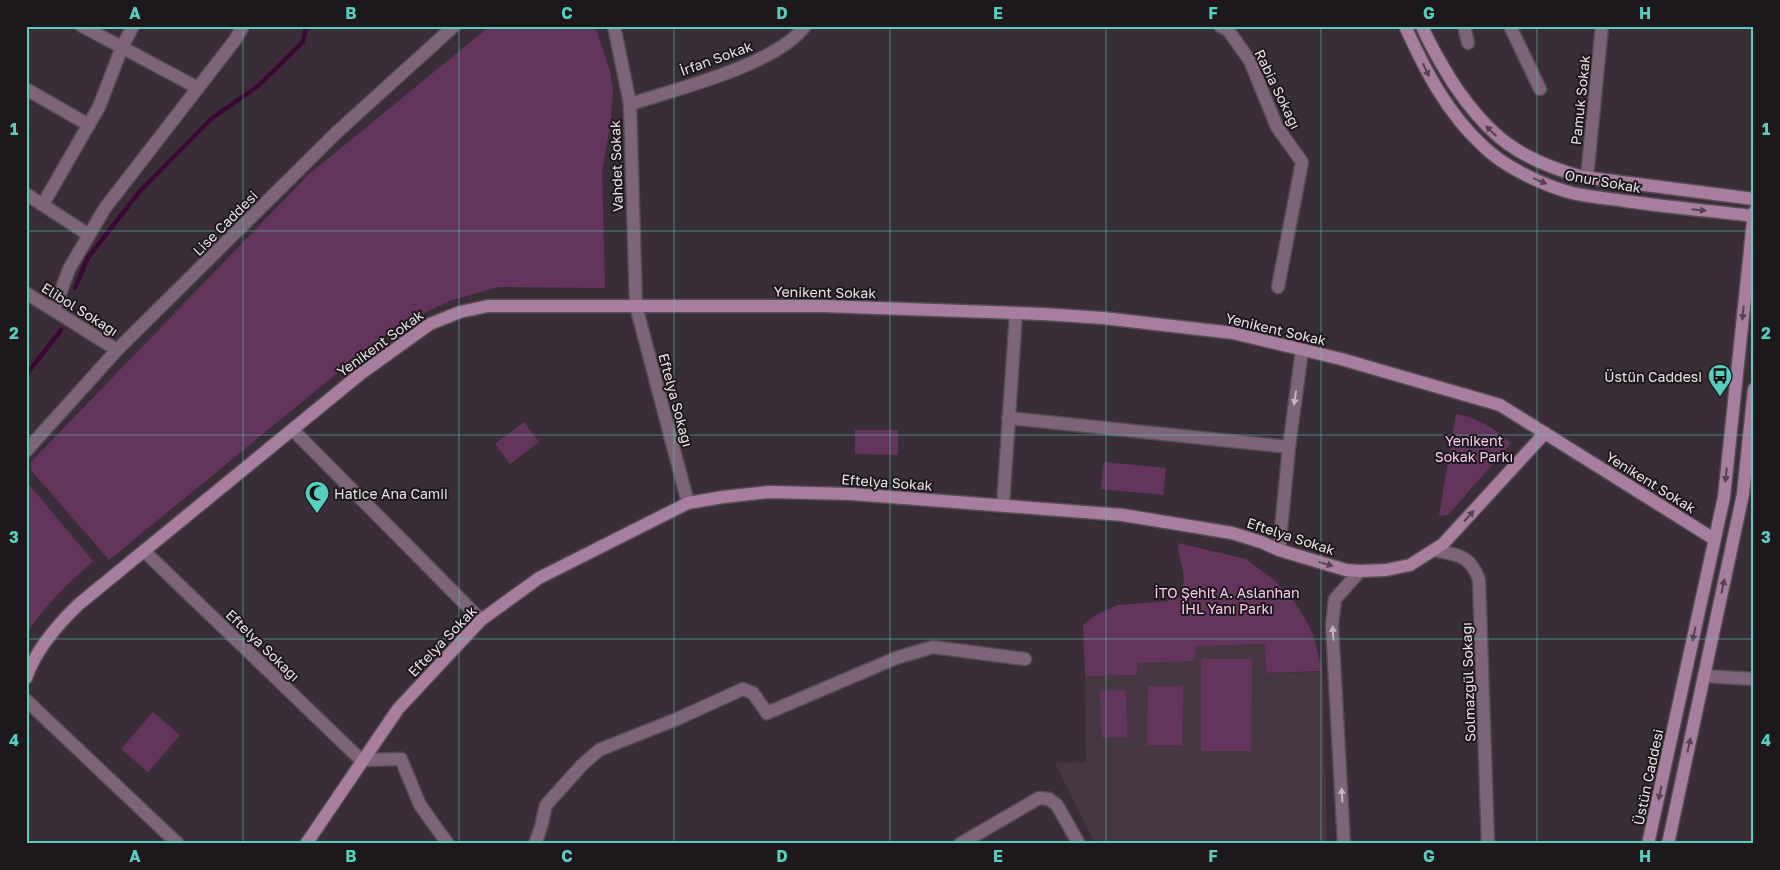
<svg xmlns="http://www.w3.org/2000/svg" width="1780" height="870" font-family="'Golos Text',sans-serif">
	<style>
		.built { fill: #473743 }
		.green { fill: #64355c }
		.lines { fill: none; stroke-linecap: round; stroke-linejoin: round }
		.stream { stroke: #3c0635; stroke-width: 4.5 }
		.street-casing { stroke: #554b53; stroke-width: 15 }
		.secondary-casing { stroke: #554b53; stroke-width: 15 }
		.street { stroke: #7e6478; stroke-width: 12 }
		.secondary { stroke: #a87e9f; stroke-width: 12 }
		.oneway { fill: #554150 }
		.oneway2 { fill: #c4b6c0 }
		.grid { fill: none; stroke: #58cebf; stroke-width: 1; stroke-opacity: 0.55 }
		.labels { text-anchor: middle; dominant-baseline: central; stroke-width: 4; stroke-linejoin: round; paint-order: stroke }
		.street-label { font-size: 14px; fill: #e9e2e7; stroke: #1d181c }
		.poi-label { font-size: 14px; fill: #e9e2e7; stroke: #1d181c; text-anchor: end }
		.park-label { font-size: 14px; fill: #fdc9f2; stroke: #1d181c }
		.neatline { fill: none; stroke: #58cebf; stroke-width: 2 }
		.grid-label { font-size: 16px; text-anchor: middle; font-weight: bold; fill: #58cebf }
	</style>
	<rect width="100%" height="100%" fill="#392e37"/>
	<path class="built" d="M1265 644 1266 673 1323 672 1327 844H1095L1055 763 1086 762 1085 676 1137 675 1138 663 1193 661 1194 646Z"/>
	<g class="green">
		<path d="M490 26H595L610 71 613 90 611 119 602 172 605 288 498 287 452 300 411 319 379 339 109 560 31 470V462L308 175Z"/>
		<path d="M1456 414C1478 418 1495 429 1511 443L1448 515 1439 516Z"/>
		<path d="M524 422 539 442 510 464 495 444Z"/>
		<path d="M855 430H898V455L855 454Z"/>
		<path d="M1104 462 1166 468 1163 495 1101 489Z"/>
		<path d="M26 481 93 561C68 584 44 605 26 635Z"/>
		<path d="M1178 543 1246 559 1274 580 1292 598 1307 622 1314 637 1322 671 1266 673 1265 644 1195 646 1194 661 1138 663 1137 675 1085 676 1083 625 1094 616 1118 605 1167 601 1179 597C1190 573 1178 566 1178 543Z"/>
		<path d="M1201 659H1252L1251 751H1201Z"/>
		<path d="M1148 686H1183L1182 745H1147Z"/>
		<path d="M1126 690 1127 737 1102 738 1100 691Z"/>
		<path d="M153 712 180 735 148 772 121 749Z"/>
	</g>
	<g class="lines">
		<g class="stream">
			<path d="M75 288 87 259 140 191 212 118 258 86 303 42 306 26"/>
			<path d="M26 375 61 330"/>
		</g>
		<defs>
			<g id="street">
				<path d="M82 26 198 88"/>
				<path d="M614 26 630 104 636 306 688 503"/>
				<path d="M1220 26 1228 30 1250 61 1277 127 1302 162 1278 287"/>
				<path d="M1464 26 1468 43"/>
				<path d="M1510 26 1540 89"/>
				<path d="M26 89 89 125"/>
				<path d="M630 104C677 89 776 65 805 26"/>
				<path d="M1587 177 1602 26"/>
				<path d="M26 194 89 235"/>
				<path d="M43 204 99 107 122 47 133 26"/>
				<path d="M26 293 117 350"/>
				<path d="M54 310 69 269 105 208 235 40 243 26"/>
				<path d="M1008 418 1289 447"/>
				<path d="M293 430 481 620"/>
				<path d="M26 451 117 350 336 133 454 26"/>
				<path d="M1003 505 1016 313"/>
				<path d="M1279 550 1289 447 1302 350"/>
				<path d="M1433 550C1457 555 1470 554 1479 580L1488 844"/>
				<path d="M144 551 361 760 401 759 420 805 448 844"/>
				<path d="M1704 676 1754 679"/>
				<path d="M26 700 178 844"/>
				<path d="M535 844 541 827 546 805 582 765 599 750 677 719 743 689 753 693 767 713 896 658 933 647 1025 659"/>
				<path d="M960 844 1039 798 1049 799 1057 805 1079 844"/>
				<path d="M1344 844 1332 625 1335 599 1360 571"/>
			</g>
			<g id="secondary">
				<path d="M1405 26C1425 70 1447 113 1483 146 1503 166 1539 183 1565 191 1584 197 1606 198 1625 201 1668 207 1711 211 1753 216"/>
				<path d="M1422 26C1430 46 1442 65 1453 83 1489 137 1520 160 1583 177L1754 199"/>
				<path d="M26 678C36 649 57 625 79 604L359 375 430 324 460 312 488 306H822L1043 314 1103 318 1233 333 1341 359 1500 405 1714 539"/>
				<path d="M306 844 398 709 481 620 539 578 688 503 723 497 769 492 852 494 1123 515 1232 533 1261 542 1279 550 1346 570 1360 571 1386 570 1410 565 1443 544 1545 433"/>
				<path d="M1648 844 1724 497 1754 212"/>
				<path d="M1668 844 1743 494 1754 389"/>
			</g>
		</defs>
		<use href="#street" class="street-casing"/>
		<use href="#secondary" class="secondary-casing"/>
		<use href="#street" class="street"/>
		<use href="#secondary" class="secondary"/>
	</g>
	<defs><path id="oneway-solid" d="M-6-.8H1V-3.2L6.5 0L1 3.2V.8H-6Z" transform="scale(1.25)"/></defs>
	<g class="oneway">
		<use href="#oneway-solid" transform="translate(1426 70) rotate(64)"/>
		<use href="#oneway-solid" transform="translate(1491 131) rotate(-136)"/>
		<use href="#oneway-solid" transform="translate(1540 181) rotate(23)"/>
		<use href="#oneway-solid" transform="translate(1699 210) rotate(6)"/>
		<use href="#oneway-solid" transform="translate(1743 313) rotate(96)"/>
		<use href="#oneway-solid" transform="translate(1726 475) rotate(96)"/>
		<use href="#oneway-solid" transform="translate(1469 516) rotate(-47)"/>
		<use href="#oneway-solid" transform="translate(1326 564) rotate(16)"/>
		<use href="#oneway-solid" transform="translate(1723 586) rotate(-78)"/>
		<use href="#oneway-solid" transform="translate(1694 634) rotate(102)"/>
		<use href="#oneway-solid" transform="translate(1689 745) rotate(-78)"/>
		<use href="#oneway-solid" transform="translate(1660 793) rotate(102)"/>
	</g>
	<g class="oneway2">
		<use href="#oneway-solid" transform="translate(1295 398) rotate(98)"/>
		<use href="#oneway-solid" transform="translate(1333 633) rotate(-94)"/>
		<use href="#oneway-solid" transform="translate(1342 795) rotate(-93)"/>
	</g>
	<path class="grid" d="M243 26V844M459 26V844M674 26V844M890 26V844M1106 26V844M1321 26V844M1537 26V844M26 231H1754M26 435H1754M26 639H1754"/>
	<defs>
		<symbol id="bus-pin" viewBox="-11 -11 22 30"><path d="M0 17L-7.5 6A9.5 9.5 0 1 1 7.5 6Z" fill="#58cebf" stroke="#1d181c"/><path d="M-5-6H5V4H4V6H2V4H-2V6H-4V4H-5ZM-3.5-4V0h7V-4ZM-3.5 1.2v1.5H-2V1.2ZM2 1.2v1.5H3.5V1.2Z" fill="#111"/></symbol>
		<symbol id="mosque-pin" viewBox="-11 -11 22 30"><path d="M0 17L-7.5 6A9.5 9.5 0 1 1 7.5 6Z" fill="#58cebf" stroke="#1d181c"/><path d="M3.5-4.9A6 6 0 1 0 3.5 4.9A5 5 0 1 1 3.5-4.9Z" fill="#111"/></symbol>
	</defs>
	<g fill-rule="evenodd">
		<use href="#bus-pin" x="1706" y="362" width="28" height="38"/>
		<use href="#mosque-pin" x="303" y="479" width="28" height="38"/>
	</g>
	<g class="labels">
		<g class="street-label">
			<text transform="translate(716 58) rotate(-20)">İrfan Sokak</text>
			<text transform="translate(1278 89) rotate(64)">Rabia Sokağı</text>
			<text transform="translate(1580 100) rotate(-84)">Pamuk Sokak</text>
			<text transform="translate(616 166) rotate(-92)">Vahdet Sokak</text>
			<text transform="translate(1603 181) rotate(10)">Onur Sokak</text>
			<text transform="translate(225 223) rotate(-45)">Lise Caddesi</text>
			<text transform="translate(825 292) rotate(1)">Yenikent Sokak</text>
			<text transform="translate(80 309) rotate(32)">Elibol Sokağı</text>
			<text transform="translate(1276 329) rotate(13)">Yenikent Sokak</text>
			<text transform="translate(380 343) rotate(-36)">Yenikent Sokak</text>
			<text transform="translate(676 400) rotate(75)">Eftelya Sokağı</text>
			<text transform="translate(887 482) rotate(4)">Eftelya Sokak</text>
			<text transform="translate(1651 482) rotate(32)">Yenikent Sokak</text>
			<text transform="translate(1291 536) rotate(18)">Eftelya Sokak</text>
			<text transform="translate(442 641) rotate(-46)">Eftelya Sokak</text>
			<text transform="translate(263 645) rotate(44)">Eftelya Sokağı</text>
			<text transform="translate(1468 682) rotate(-92)">Solmazgül Sokağı</text>
			<text transform="translate(1648 777) rotate(-78)">Üstün Caddesi</text>
		</g>
		<g class="poi-label">
			<text x="1702" y="376">Üstün Caddesi</text>
			<text x="334" y="493" text-anchor="start">Hatice Ana Camii</text>
		</g>
		<g class="park-label">
			<text x="1474" y="440">Yenikent<tspan x="1474" dy="16">Sokak Parkı</tspan></text>
			<text x="1227" y="592">İTO Şehit A. Aslanhan<tspan x="1227" dy="16">İHL Yanı Parkı</tspan></text>
		</g>
	</g>
	<rect width="1780" height="870" fill="none" stroke="#1d181c" stroke-width="55"/>
	<rect x="28" y="28" width="1724" height="814" class="neatline"/>
	<g class="grid-label">
		<text x="135" y="19">A</text>
		<text x="351" y="19">B</text>
		<text x="567" y="19">C</text>
		<text x="782" y="19">D</text>
		<text x="998" y="19">E</text>
		<text x="1213" y="19">F</text>
		<text x="1429" y="19">G</text>
		<text x="1645" y="19">H</text>
		<text x="14" y="135">1</text>
		<text x="1766" y="135">1</text>
		<text x="14" y="339">2</text>
		<text x="1766" y="339">2</text>
		<text x="14" y="543">3</text>
		<text x="1766" y="543">3</text>
		<text x="14" y="746">4</text>
		<text x="1766" y="746">4</text>
		<text x="135" y="862">A</text>
		<text x="351" y="862">B</text>
		<text x="567" y="862">C</text>
		<text x="782" y="862">D</text>
		<text x="998" y="862">E</text>
		<text x="1213" y="862">F</text>
		<text x="1429" y="862">G</text>
		<text x="1645" y="862">H</text>
	</g>
</svg>
